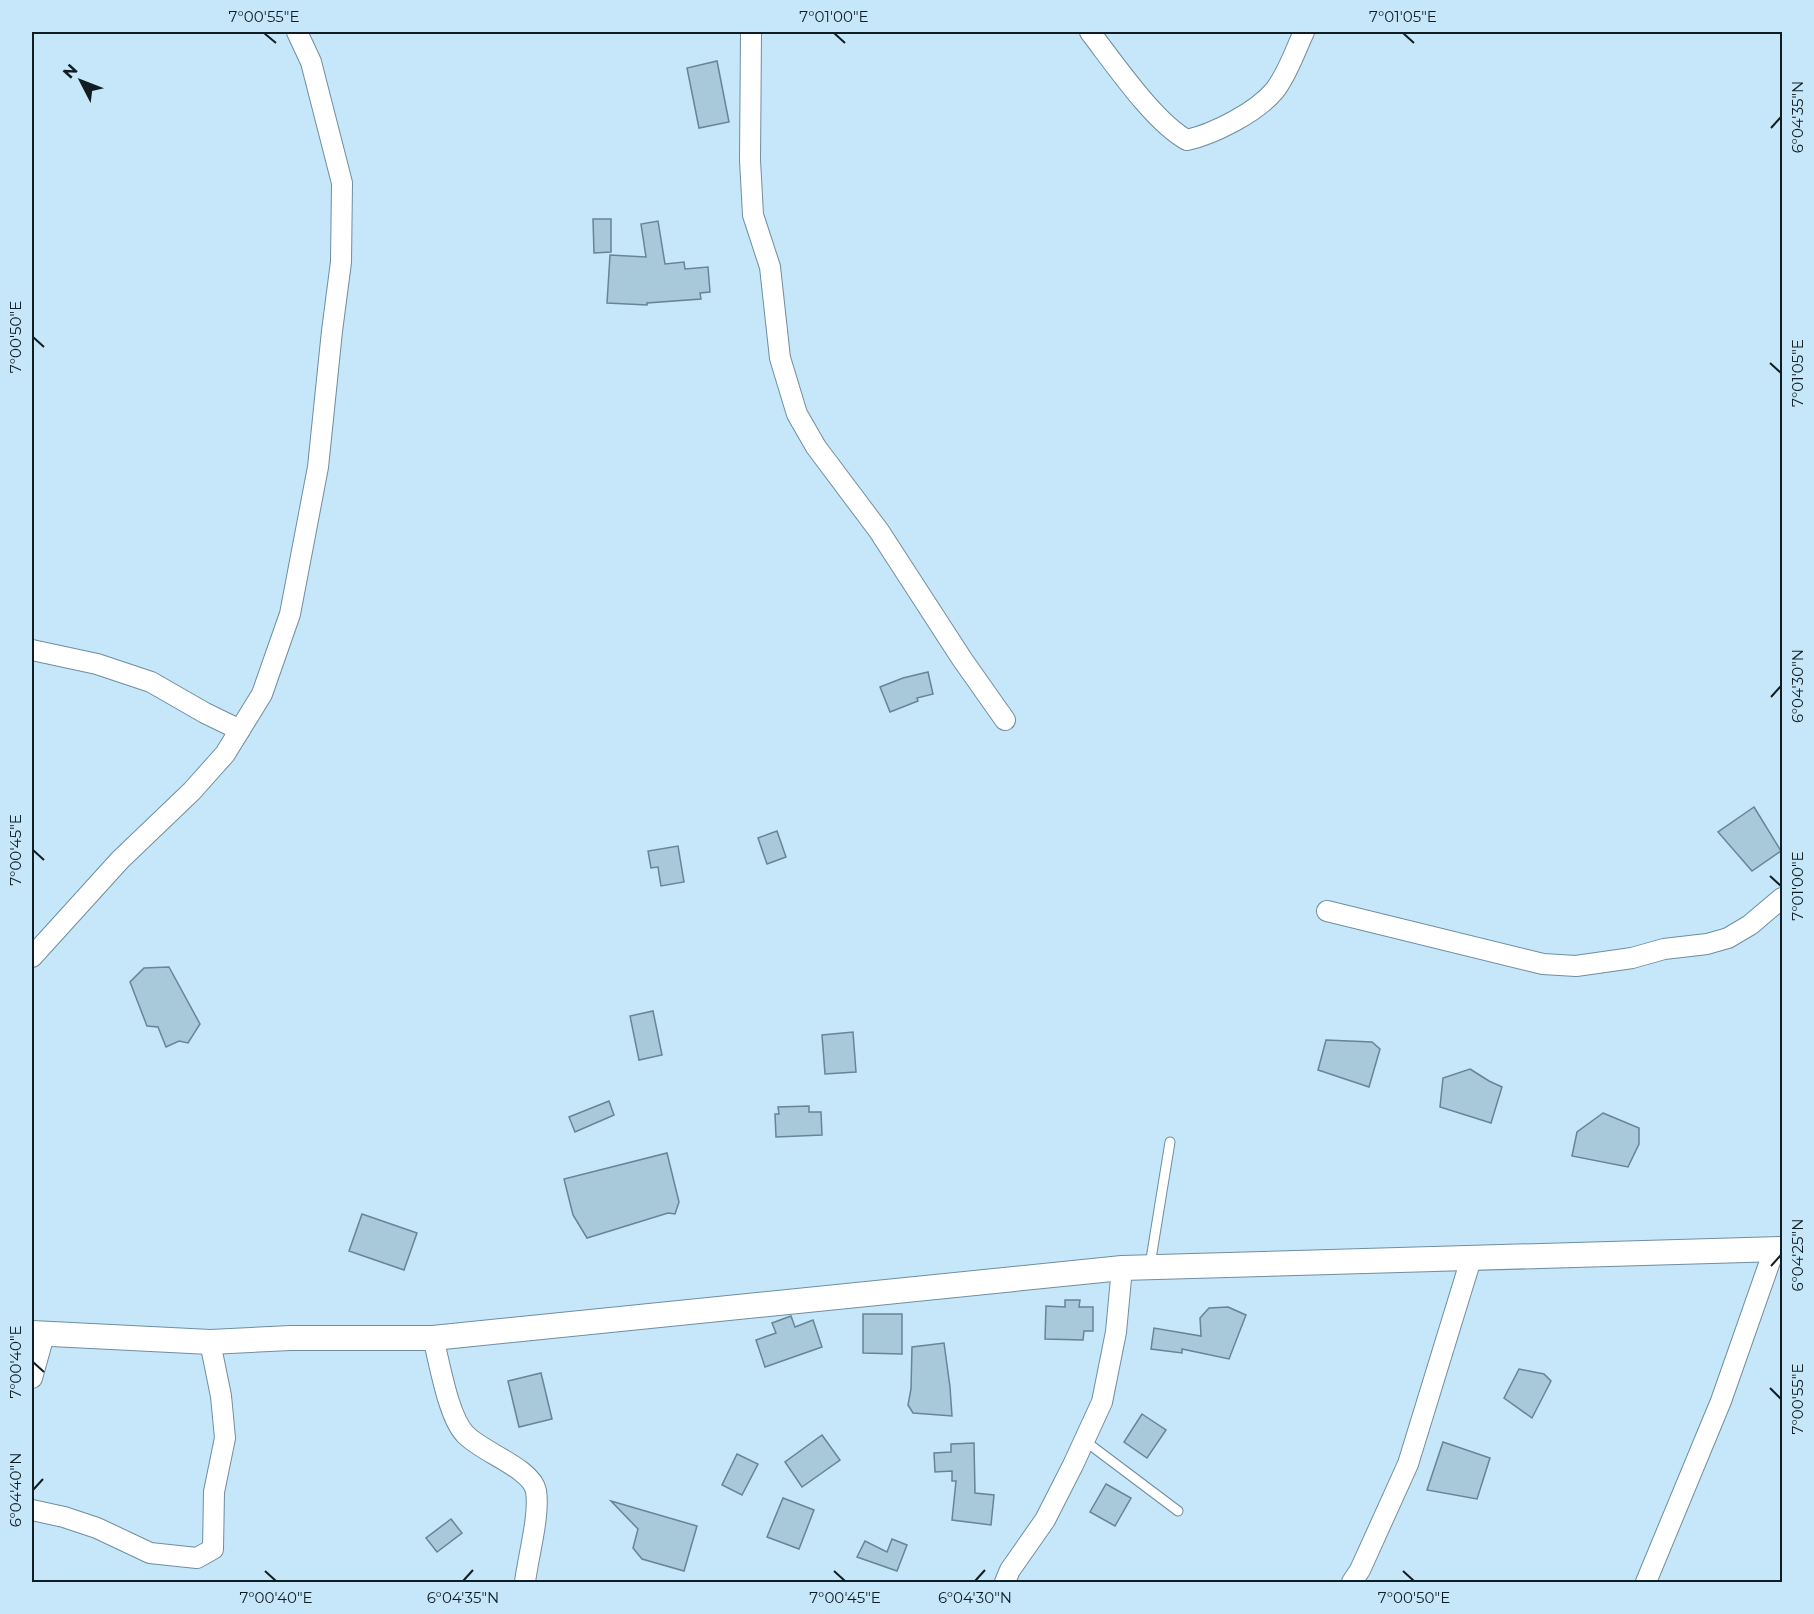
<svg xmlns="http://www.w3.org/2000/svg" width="1814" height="1614" font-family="Montserrat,sans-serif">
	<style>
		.building { fill: #a8c9da; stroke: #668596; stroke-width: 1.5 }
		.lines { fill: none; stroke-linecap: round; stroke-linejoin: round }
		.service-casing { stroke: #6f8e9f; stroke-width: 11 }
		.minor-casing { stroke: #6f8e9f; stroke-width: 22 }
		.tertiary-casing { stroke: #6f8e9f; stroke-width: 26 }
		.service { stroke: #fff; stroke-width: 9 }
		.minor { stroke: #fff; stroke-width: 20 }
		.tertiary { stroke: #fff; stroke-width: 24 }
		.ticks { fill: none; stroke: #101d23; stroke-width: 2 }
		.neatline { fill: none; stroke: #101d23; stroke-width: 2 }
		.ticks-label { font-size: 15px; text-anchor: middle; fill: #101d23 }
	</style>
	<rect width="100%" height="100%" fill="#c6e7fa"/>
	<g class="building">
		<path d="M717 61 729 122 699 128 687 68Z"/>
		<path d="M593 219H611V252L594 253Z"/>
		<path d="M658 221 665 264 684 262 685 269 708 267 710 292 700 293 701 299 647 303V305L607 303 610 255 646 257 641 224Z"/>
		<path d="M928 672 933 694 917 698 918 701 890 712 880 687 903 678Z"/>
		<path d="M1754 807 1781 851 1752 871 1718 832Z"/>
		<path d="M777 831 786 857 767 864 758 838Z"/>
		<path d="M678 846 684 882 661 886 658 867 651 868 648 851Z"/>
		<path d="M169 967 200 1024 188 1043 179 1041 166 1047 158 1027 147 1026 130 982 144 968Z"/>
		<path d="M653 1011 662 1055 639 1060 630 1016Z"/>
		<path d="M853 1032 856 1072 825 1074 822 1035Z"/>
		<path d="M1326 1040 1372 1042 1380 1049 1369 1087 1318 1070Z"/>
		<path d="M1470 1069 1489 1081 1502 1087 1491 1123 1440 1107 1443 1078Z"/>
		<path d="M609 1101 614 1115 575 1132 569 1117Z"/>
		<path d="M809 1106V1112H821L822 1135 776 1137 775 1114H779L778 1107Z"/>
		<path d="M1603 1113 1639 1128V1144L1628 1167 1572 1156 1577 1132Z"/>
		<path d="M667 1153 679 1202 675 1214 668 1213 587 1238 573 1215 564 1179Z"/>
		<path d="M362 1214 417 1233 404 1270 349 1251Z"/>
		<path d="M1065 1300H1080L1079 1307H1093V1331H1084L1083 1340 1045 1339 1046 1306 1065 1307Z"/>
		<path d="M1228 1307 1246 1315 1229 1359 1182 1349V1353L1151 1349 1154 1328 1201 1336 1200 1318 1209 1308Z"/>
		<path d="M863 1314H902V1354L863 1353Z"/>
		<path d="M791 1316 795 1327 813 1320 822 1347 765 1367 756 1340 776 1333 772 1323Z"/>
		<path d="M944 1343 950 1387 952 1416 913 1413 908 1405 911 1389 912 1347Z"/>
		<path d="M1519 1369 1544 1374 1551 1381 1532 1418 1504 1398Z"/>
		<path d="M541 1373 552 1419 519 1427 508 1381Z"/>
		<path d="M1142 1414 1166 1430 1147 1458 1124 1442Z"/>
		<path d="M822 1435 840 1460 802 1487 785 1462Z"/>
		<path d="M1443 1442 1490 1458 1477 1499 1427 1490Z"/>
		<path d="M974 1443 975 1493 994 1495 991 1525 952 1520 956 1481H952V1471L935 1472 934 1453 951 1452V1444Z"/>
		<path d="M737 1454 758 1464 742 1495 722 1485Z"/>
		<path d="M1106 1484 1131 1498 1115 1526 1090 1512Z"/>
		<path d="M783 1498 814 1510 799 1549 767 1537Z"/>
		<path d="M611 1501 697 1526 684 1571 642 1559 633 1548 638 1529Z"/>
		<path d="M451 1519 462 1533 437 1552 426 1538Z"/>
		<path d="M892 1539 907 1545 897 1571 857 1557 865 1541 887 1552Z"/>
	</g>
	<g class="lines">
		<defs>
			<g id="service">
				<path d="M1150 1265 1170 1142"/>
				<path d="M1085 1441 1178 1511"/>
			</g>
			<g id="minor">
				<path d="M751 32 750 160 753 215 770 267 780 358 797 414 816 447 879 531 962 659 1005 720"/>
				<path d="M1090 32C1114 63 1154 122 1187 140 1214 134 1257 112 1275 90 1288 73 1295 51 1304 32"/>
				<path d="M32 650 97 664 151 682 205 713 240 730"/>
				<path d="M1327 911 1543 964 1576 966 1632 958 1664 949 1707 944 1728 938 1750 925 1782 898"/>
				<path d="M32 957 120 860 192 791 225 754 262 694 290 614 318 467 332 331 341 262 342 183 311 62 297 32"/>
				<path d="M433 1338C440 1364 448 1416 465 1434 481 1452 532 1468 536 1491 540 1515 528 1557 525 1582"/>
				<path d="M32 1378 44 1335"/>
				<path d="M32 1510 64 1517 97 1528 150 1553 197 1558 213 1549 214 1492 225 1438 221 1396 210 1342"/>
				<path d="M1005 1582 1010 1570 1045 1520 1073 1465 1102 1402 1116 1332 1122 1268"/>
				<path d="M1352 1582 1360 1570 1408 1464 1471 1259"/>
				<path d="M1646 1582 1721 1401 1774 1250"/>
			</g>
			<path id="tertiary" d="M32 1333 210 1342 290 1338H433L1122 1268 1782 1249"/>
		</defs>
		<use href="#service" class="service-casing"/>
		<use href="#minor" class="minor-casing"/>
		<use href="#tertiary" class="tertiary-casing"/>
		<use href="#service" class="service"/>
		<use href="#minor" class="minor"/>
		<use href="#tertiary" class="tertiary"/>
	</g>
	<path class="ticks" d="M264 33 276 43M834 33 845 43M1403 33 1414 43M1771 128 1781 117M33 337 44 347M1770 363 1781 373M1771 697 1781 686M33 850 44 860M1770 876 1781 886M1771 1266 1781 1255M33 1362 44 1372M1770 1388 1781 1399M33 1490 43 1479M265 1571 276 1581M834 1571 845 1581M1403 1571 1414 1581M463 1581 473 1570M975 1581 985 1570"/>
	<rect width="1814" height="1614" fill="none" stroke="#c6e7fa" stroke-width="66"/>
	<g transform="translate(81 81) rotate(312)" stroke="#c6e7fa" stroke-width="4.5" paint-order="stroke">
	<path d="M0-4.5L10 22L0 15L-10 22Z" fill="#101d23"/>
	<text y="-9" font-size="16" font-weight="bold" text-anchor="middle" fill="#101d23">N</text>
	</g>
	<rect x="33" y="33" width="1748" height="1548" class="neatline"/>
	<g class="ticks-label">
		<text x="264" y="22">7°00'55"E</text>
		<text x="834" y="22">7°01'00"E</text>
		<text x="1403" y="22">7°01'05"E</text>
		<text transform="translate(1798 117) rotate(-90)" y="5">6°04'35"N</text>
		<text transform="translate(16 337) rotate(-90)" y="5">7°00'50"E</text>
		<text transform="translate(1798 373) rotate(-90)" y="5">7°01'05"E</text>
		<text transform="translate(1798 686) rotate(-90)" y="5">6°04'30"N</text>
		<text transform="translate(16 850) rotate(-90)" y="5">7°00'45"E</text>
		<text transform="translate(1798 886) rotate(-90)" y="5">7°01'00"E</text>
		<text transform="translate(1798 1255) rotate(-90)" y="5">6°04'25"N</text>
		<text transform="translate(16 1362) rotate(-90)" y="5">7°00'40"E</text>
		<text transform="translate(1798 1399) rotate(-90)" y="5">7°00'55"E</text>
		<text transform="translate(16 1490) rotate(-90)" y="5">6°04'40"N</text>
		<text x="276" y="1603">7°00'40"E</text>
		<text x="463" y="1603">6°04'35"N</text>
		<text x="845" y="1603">7°00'45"E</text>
		<text x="975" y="1603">6°04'30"N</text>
		<text x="1414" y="1603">7°00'50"E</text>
	</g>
</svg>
